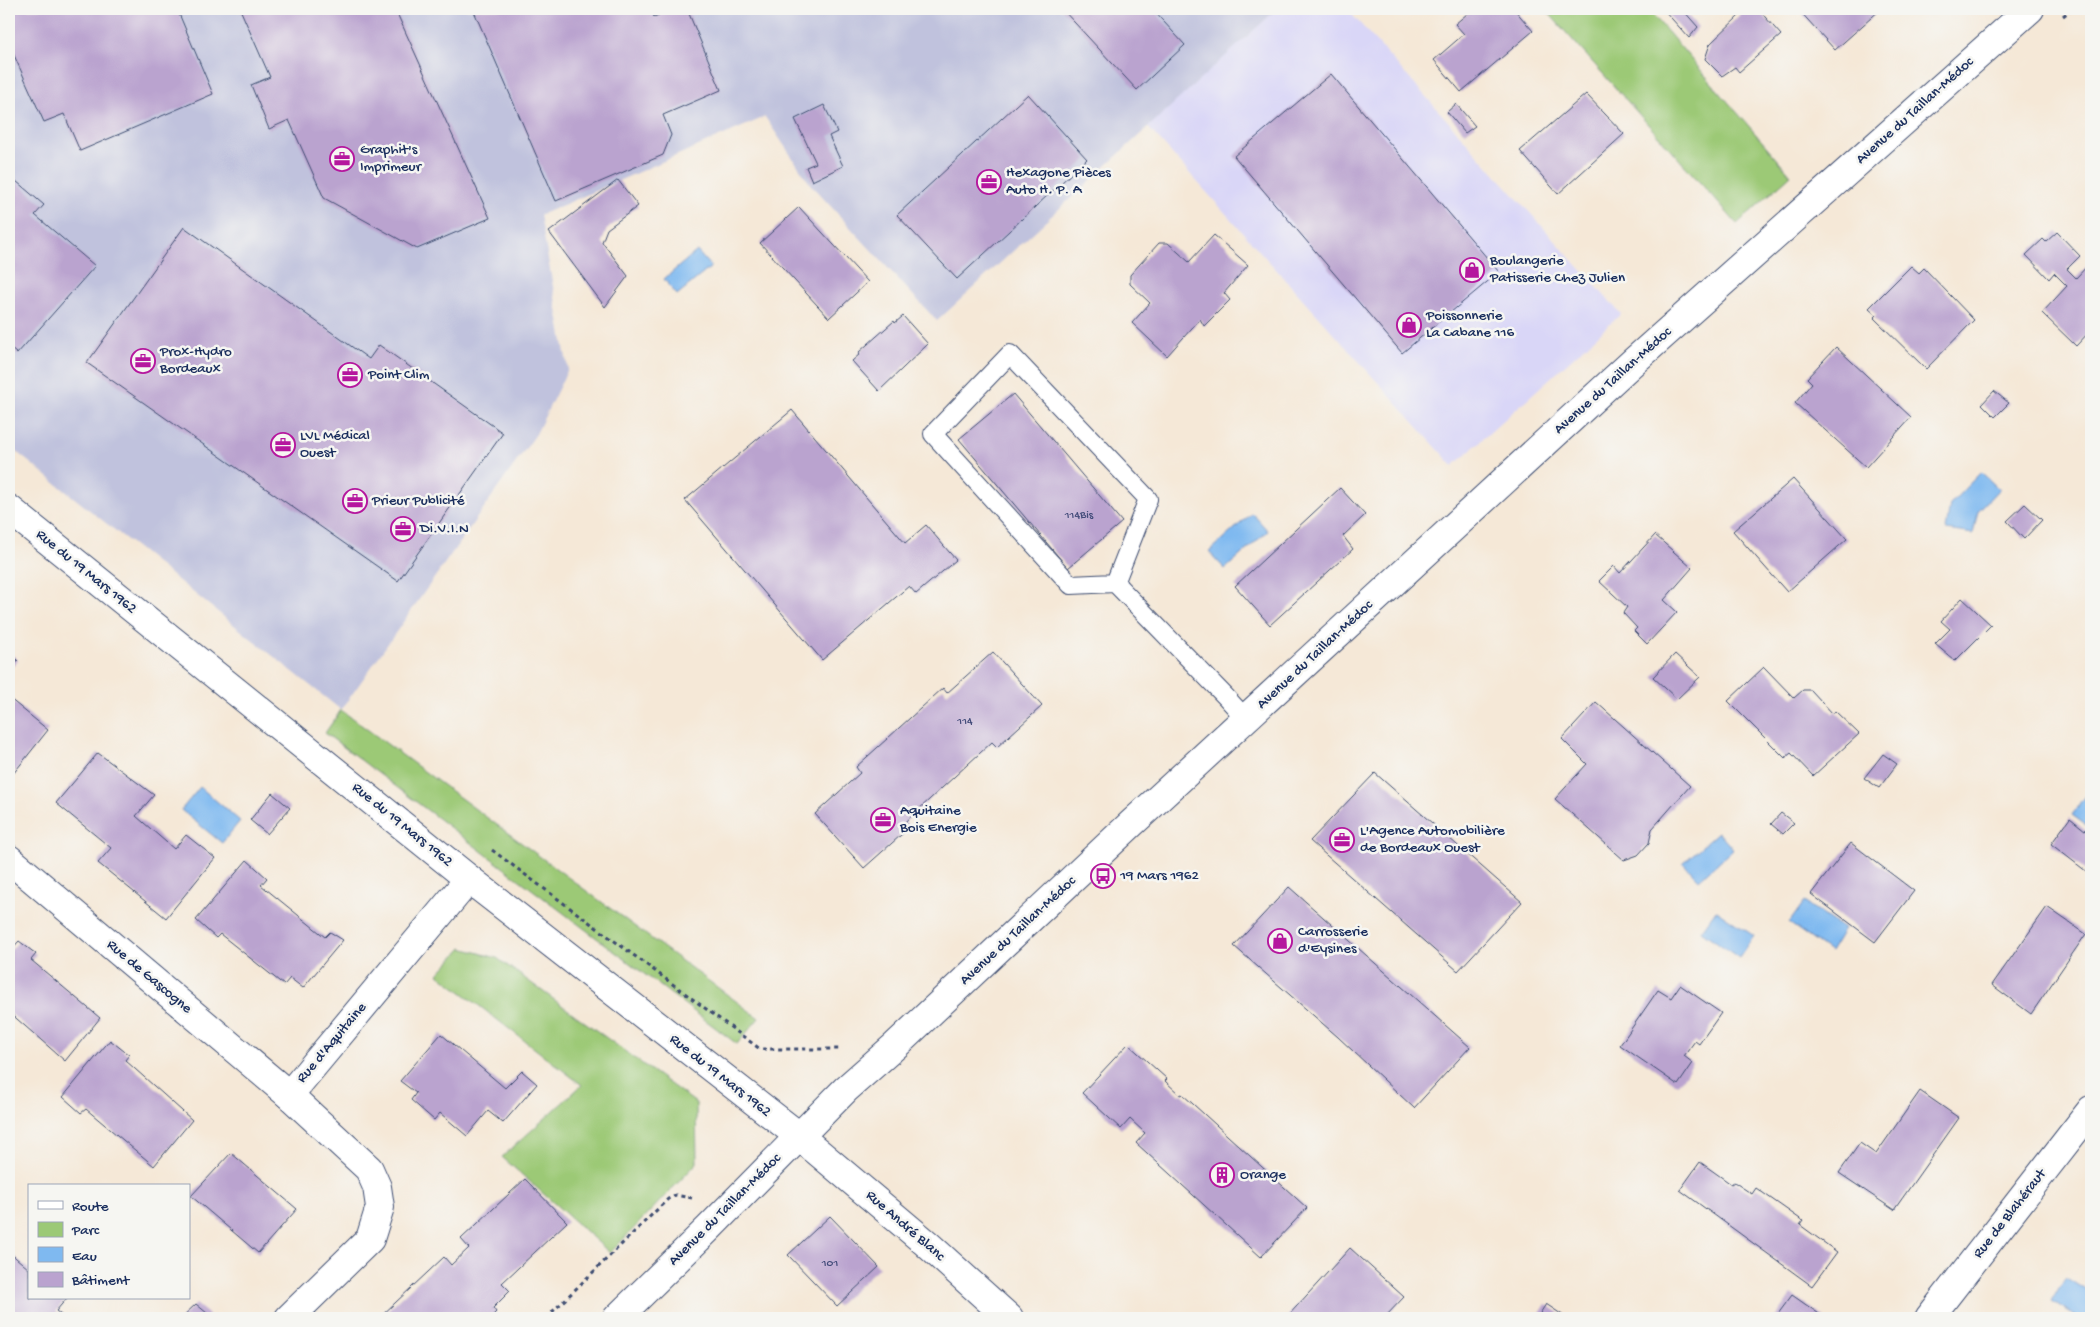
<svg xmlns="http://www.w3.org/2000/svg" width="2100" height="1327" font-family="'Gochi Hand',sans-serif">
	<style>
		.built { fill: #d9d6f7 }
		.industrial { fill: #c0c2dd }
		.green { fill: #9cc976; stroke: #5c7c6a }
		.water { fill: #7fb9f0; stroke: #4d74a7 }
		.building { fill: #baa3cf }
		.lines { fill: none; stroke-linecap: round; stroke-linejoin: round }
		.lane-casing { stroke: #3c4b70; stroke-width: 20 }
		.street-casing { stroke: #3c4b70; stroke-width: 30 }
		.secondary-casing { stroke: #3c4b70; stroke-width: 30 }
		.path { stroke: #3c4b70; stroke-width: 3; stroke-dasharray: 4 4; stroke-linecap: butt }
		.lane { stroke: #fff; stroke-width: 18 }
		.street { stroke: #fff; stroke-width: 28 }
		.secondary { stroke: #fff; stroke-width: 28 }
		.labels { text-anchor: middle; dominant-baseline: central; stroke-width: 5; stroke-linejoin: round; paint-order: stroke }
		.number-label { font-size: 12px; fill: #434c7a }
		.street-label { font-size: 15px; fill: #1b2f5e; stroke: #f6f6f2 }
		.poi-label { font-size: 15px; fill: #1b2f5e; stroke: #f6f6f2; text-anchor: start }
	</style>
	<rect width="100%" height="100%" fill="#f6f6f2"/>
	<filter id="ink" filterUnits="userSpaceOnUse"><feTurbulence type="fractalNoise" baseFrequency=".02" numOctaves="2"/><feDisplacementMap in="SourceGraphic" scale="10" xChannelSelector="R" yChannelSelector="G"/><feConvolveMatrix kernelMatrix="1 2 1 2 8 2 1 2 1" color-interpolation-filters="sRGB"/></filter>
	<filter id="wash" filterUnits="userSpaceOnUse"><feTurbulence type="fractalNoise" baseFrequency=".0096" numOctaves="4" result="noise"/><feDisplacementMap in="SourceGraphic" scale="20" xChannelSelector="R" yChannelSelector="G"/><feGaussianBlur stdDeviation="1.12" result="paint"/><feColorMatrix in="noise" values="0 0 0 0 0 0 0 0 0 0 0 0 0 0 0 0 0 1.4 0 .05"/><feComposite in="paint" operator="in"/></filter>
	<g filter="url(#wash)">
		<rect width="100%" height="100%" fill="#f5e8d7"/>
		<path class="built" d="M1277 9H1347L1621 314 1453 466 1147 126Z"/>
		<path class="industrial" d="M9 9H1277L937 321 811 185 765 117 540 215 568 369 536 434 341 710 9 446Z"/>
		<g class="green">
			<path d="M1545 9H1648L1791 175 1737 224Z"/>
			<path d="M341 710 759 1018 737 1044 325 733Z"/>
			<path d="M462 948 497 958 696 1103 697 1163 610 1253 502 1157 582 1085 438 974Z"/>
		</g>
		<g class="water">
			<path d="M697 251 711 267 677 295 664 279Z"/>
			<path d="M1981 472 1999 489 1978 511 1973 534 1946 530 1950 504Z"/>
			<path d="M1252 513 1268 531 1225 569 1209 552Z"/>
			<path d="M200 787 240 821 222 843 181 810Z"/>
			<path d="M2091 789V829L2072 815Z"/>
			<path d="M1718 832 1733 849 1699 880 1683 863Z"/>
			<path d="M1804 902 1844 929 1830 952 1789 923Z"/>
			<path d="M1716 910 1754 936 1739 958 1701 931Z"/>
			<path d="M2066 1277 2091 1293V1318H2079L2052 1301Z"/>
		</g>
		<g id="blocks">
			<g class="building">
				<path d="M9 9H177L213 94 80 151 64 114 44 122 9 44Z"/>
				<path d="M240 9H395L490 218 417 249 324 198 289 120 269 129 251 85 270 77Z"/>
				<path d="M473 9H650L654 17 672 9H687L721 90 663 115 671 135 663 155 556 201Z"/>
				<path d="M1062 9H1152L1185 45 1137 90Z"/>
				<path d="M1473 9H1514L1533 31 1461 92 1434 60 1464 34 1455 24Z"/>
				<path d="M1663 9H1682L1698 27 1689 38Z"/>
				<path d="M1736 9H1758L1781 35 1739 72 1735 67 1722 76 1705 59 1710 44 1741 14Z"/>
				<path d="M1798 9H1881L1835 50Z"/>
				<path d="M1331 74 1499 272 1402 353 1234 156Z"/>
				<path d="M1028 94 1087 159 957 279 897 215Z"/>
				<path d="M1586 94 1624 134 1558 194 1520 151Z"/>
				<path d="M1456 104 1475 126 1465 133 1447 112Z"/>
				<path d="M824 105 837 132 829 136 843 166 812 181 806 167 816 163 795 119Z"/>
				<path d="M9 175 44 205 35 215 95 266 17 354 9 347Z"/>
				<path d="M618 180 638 206 607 229 602 242 628 276 605 307 549 232Z"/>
				<path d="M799 207 868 282 829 318 760 243Z"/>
				<path d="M184 227 369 359 379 345 503 433 398 581 87 363Z"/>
				<path d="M2057 232 2080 256 2067 269 2076 278 2089 264 2091 266V330L2076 346 2042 313 2067 286 2054 273 2049 279 2026 255 2043 239 2046 242Z"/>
				<path d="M1214 235 1248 265 1224 293 1230 300 1204 326 1200 319 1167 356 1132 323 1150 303 1130 284V275L1159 243H1168L1189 262Z"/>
				<path d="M1911 266 1919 273 1924 268 1974 320 1926 369 1874 318 1877 315 1869 308Z"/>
				<path d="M903 316 928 344 879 391 852 361 860 354 859 352 894 321 895 323Z"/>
				<path d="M1836 347 1911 417 1866 467 1795 403 1812 383 1807 378Z"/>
				<path d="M1994 391 2009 403 1995 417 1982 404Z"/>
				<path d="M1013 394 1122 522 1068 568 959 439Z"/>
				<path d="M792 410 905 543 926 525 956 560 916 594 909 586 822 660 685 500Z"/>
				<path d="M1793 479 1847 539 1787 592 1733 531Z"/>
				<path d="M1340 488 1365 515 1343 536 1353 549 1270 625 1235 586Z"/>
				<path d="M2025 504 2042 520 2024 539 2007 521Z"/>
				<path d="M1655 535 1692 568 1664 600 1677 612 1647 644 1634 631 1637 628 1623 613 1627 607 1599 581 1614 566 1620 573Z"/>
				<path d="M1962 598 1991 625 1955 661 1935 644 1950 629 1941 621Z"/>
				<path d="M9 652 18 660 9 671Z"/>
				<path d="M993 652 1042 706 997 747 992 742 905 822 910 827 864 868 815 814 860 773 856 767 888 738 943 688 947 693Z"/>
				<path d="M1675 654 1700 677 1677 699 1653 677Z"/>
				<path d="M1764 667 1794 698 1803 690H1811L1833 714 1835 711 1859 734 1813 776 1791 753 1785 758 1728 701Z"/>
				<path d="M9 698 48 730 9 779Z"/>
				<path d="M1596 702 1690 786 1652 829 1649 843 1638 855 1624 860 1555 799 1587 764 1562 739Z"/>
				<path d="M98 753 154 795 136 816 174 849 186 835 215 858 166 918 98 863 111 848 56 803Z"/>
				<path d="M1883 754 1897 764 1879 788 1864 778Z"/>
				<path d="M1375 773 1522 902 1458 971 1310 841Z"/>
				<path d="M272 793 290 808 267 834 250 820Z"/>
				<path d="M1781 813 1794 823 1783 834 1771 824Z"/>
				<path d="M2070 818 2091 835V875L2051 844Z"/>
				<path d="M1851 843 1914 891 1875 942 1811 894Z"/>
				<path d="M247 860 267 878 261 885 325 937 330 932 343 940 303 988 290 978 284 985 220 934 216 938 196 920Z"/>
				<path d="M1289 887 1470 1047 1414 1108 1338 1037 1234 946Z"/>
				<path d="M2047 907 2086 934 2031 1014 1992 985Z"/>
				<path d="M19 941 36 954 31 960 100 1018 65 1061 9 1012V952Z"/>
				<path d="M1680 985 1721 1013 1699 1044 1695 1041 1684 1056 1693 1063 1678 1085 1620 1045 1658 990 1671 998Z"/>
				<path d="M441 1034 505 1088 522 1071 537 1084 503 1123 488 1111 467 1136 440 1113 434 1120 411 1100 416 1093 400 1081Z"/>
				<path d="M110 1040 129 1055 125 1060 192 1120 154 1166 86 1109 81 1113 63 1097Z"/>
				<path d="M1128 1044 1167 1079 1165 1081 1180 1095 1182 1094 1307 1208 1261 1257 1136 1143 1145 1133 1130 1119 1121 1129 1082 1093Z"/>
				<path d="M1920 1091 1959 1118 1894 1210 1839 1173 1860 1143 1876 1154Z"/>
				<path d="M231 1153 297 1209 258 1253 191 1196Z"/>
				<path d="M1700 1162 1731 1184 1734 1182 1752 1194 1756 1188 1803 1221 1800 1225 1837 1252 1812 1286 1680 1190Z"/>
				<path d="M525 1179 567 1222 502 1283 510 1291 493 1308 496 1312 490 1318H379L444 1257 451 1265 469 1248 461 1239Z"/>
				<path d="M830 1216 879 1267 837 1306 788 1255Z"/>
				<path d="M1350 1248 1404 1297 1384 1318H1286Z"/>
				<path d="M9 1252 29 1269V1298H67L56 1311 65 1318H9Z"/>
				<path d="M1792 1295 1825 1318H1775Z"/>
				<path d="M196 1304 213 1318H181Z"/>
				<path d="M1546 1304 1567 1318H1537Z"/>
			</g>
		</g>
	</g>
	<g filter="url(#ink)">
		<use href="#blocks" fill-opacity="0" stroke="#3c4b70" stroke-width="1"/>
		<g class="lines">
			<defs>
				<path id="lane" d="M1115 583 1071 585 933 434 1010 354 1148 499 1115 583 1225 696 1246 719"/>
				<g id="street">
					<path d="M9 509 469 879 799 1136"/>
					<path d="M9 859 289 1095"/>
					<path d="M289 1318 370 1239 380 1207 377 1187 369 1169 289 1095 469 879"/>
					<path d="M1929 1318 2091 1110"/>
				</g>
				<g id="secondary">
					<path d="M799 1136 926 1243 1009 1318"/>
					<path d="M617 1318 709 1228 846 1089 896 1045 1131 824 1633 362 2030 9"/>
				</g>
			</defs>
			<use href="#lane" class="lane-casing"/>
			<use href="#street" class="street-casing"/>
			<use href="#secondary" class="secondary-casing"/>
			<g class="path">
				<path d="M2063 16 2072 9"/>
				<path d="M492 850 760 1049H839"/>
				<path d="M546 1318 668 1199 675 1195 692 1198"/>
			</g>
			<use href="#lane" class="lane"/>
			<use href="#street" class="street"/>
			<use href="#secondary" class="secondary"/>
		</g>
	</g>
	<defs>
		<symbol id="office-ring" viewBox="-11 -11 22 22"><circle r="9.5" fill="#f6f6f2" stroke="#b5179e" stroke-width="1.5"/><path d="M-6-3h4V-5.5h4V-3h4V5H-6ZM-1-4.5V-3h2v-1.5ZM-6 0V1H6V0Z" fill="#b5179e"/></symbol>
		<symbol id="shop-ring" viewBox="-11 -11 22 22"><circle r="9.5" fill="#f6f6f2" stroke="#b5179e" stroke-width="1.5"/><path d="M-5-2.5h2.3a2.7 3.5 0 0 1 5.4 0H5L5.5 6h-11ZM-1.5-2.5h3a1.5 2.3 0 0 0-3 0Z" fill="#b5179e"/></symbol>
		<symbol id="bus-ring" viewBox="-11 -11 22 22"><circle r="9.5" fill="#f6f6f2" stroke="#b5179e" stroke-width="1.5"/><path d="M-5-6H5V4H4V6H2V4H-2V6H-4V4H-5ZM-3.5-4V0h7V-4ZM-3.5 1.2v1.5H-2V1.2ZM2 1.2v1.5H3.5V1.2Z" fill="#b5179e"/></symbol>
		<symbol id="building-ring" viewBox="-11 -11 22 22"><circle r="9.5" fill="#f6f6f2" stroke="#b5179e" stroke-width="1.5"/><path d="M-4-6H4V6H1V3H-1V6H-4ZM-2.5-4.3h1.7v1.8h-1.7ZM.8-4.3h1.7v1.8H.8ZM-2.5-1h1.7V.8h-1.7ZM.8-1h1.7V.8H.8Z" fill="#b5179e"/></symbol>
	</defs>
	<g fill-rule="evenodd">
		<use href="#office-ring" x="328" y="145" width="28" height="28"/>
		<use href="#office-ring" x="975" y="168" width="28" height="28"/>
		<use href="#shop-ring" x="1458" y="256" width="28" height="28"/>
		<use href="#shop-ring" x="1395" y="311" width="28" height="28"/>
		<use href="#office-ring" x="129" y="347" width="28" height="28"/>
		<use href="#office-ring" x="336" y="361" width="28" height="28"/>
		<use href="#office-ring" x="269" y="431" width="28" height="28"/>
		<use href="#office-ring" x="341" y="487" width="28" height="28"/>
		<use href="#office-ring" x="389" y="515" width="28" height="28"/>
		<use href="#office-ring" x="869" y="806" width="28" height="28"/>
		<use href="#office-ring" x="1328" y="826" width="28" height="28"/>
		<use href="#bus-ring" x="1089" y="862" width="28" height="28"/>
		<use href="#shop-ring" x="1266" y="927" width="28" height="28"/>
		<use href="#building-ring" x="1208" y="1161" width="28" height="28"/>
	</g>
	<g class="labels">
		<g class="number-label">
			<text x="1079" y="516">114Bis</text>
			<text x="965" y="722">114</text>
			<text x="830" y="1264">101</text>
		</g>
		<g class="street-label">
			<text transform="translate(1915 111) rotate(-42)">Avenue du Taillan-Médoc</text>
			<text transform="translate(1613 381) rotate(-42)">Avenue du Taillan-Médoc</text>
			<text transform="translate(86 572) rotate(39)">Rue du 19 Mars 1962</text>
			<text transform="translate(1315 655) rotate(-43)">Avenue du Taillan-Médoc</text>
			<text transform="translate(402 825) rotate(39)">Rue du 19 Mars 1962</text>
			<text transform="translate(1018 931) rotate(-43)">Avenue du Taillan-Médoc</text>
			<text transform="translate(149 977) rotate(40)">Rue de Gascogne</text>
			<text transform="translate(332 1043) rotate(-50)">Rue d'Aquitaine</text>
			<text transform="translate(720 1076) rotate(38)">Rue du 19 Mars 1962</text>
			<text transform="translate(725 1210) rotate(-45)">Avenue du Taillan-Médoc</text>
			<text transform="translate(2010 1214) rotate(-52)">Rue de Blahéraut</text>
			<text transform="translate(905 1226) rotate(41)">Rue André Blanc</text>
		</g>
		<g class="poi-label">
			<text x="360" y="150">Graphit's<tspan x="360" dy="17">Imprimeur</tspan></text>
			<text x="1006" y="173">Hexagone Pièces<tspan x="1006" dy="17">Auto H. P. A</tspan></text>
			<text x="1490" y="261">Boulangerie<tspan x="1490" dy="17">Patisserie Chez Julien</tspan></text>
			<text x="1426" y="316">Poissonnerie<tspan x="1426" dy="17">La Cabane 116</tspan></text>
			<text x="160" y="352">Prox-Hydro<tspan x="160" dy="17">Bordeaux</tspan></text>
			<text x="368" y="375">Point Clim</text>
			<text x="300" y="436">LVL Médical<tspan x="300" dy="17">Ouest</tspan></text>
			<text x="372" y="501">Prieur Publicité</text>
			<text x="420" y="529">Di.V.I.N</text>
			<text x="900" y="811">Aquitaine<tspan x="900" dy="17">Bois Energie</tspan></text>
			<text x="1360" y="831">L'Agence Automobilière<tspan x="1360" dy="17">de Bordeaux Ouest</tspan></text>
			<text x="1120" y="876">19 Mars 1962</text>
			<text x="1298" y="932">Carrosserie<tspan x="1298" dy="17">d'Eysines</tspan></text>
			<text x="1240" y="1175">Orange</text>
		</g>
	</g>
	<rect width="2100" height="1327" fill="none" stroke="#f6f6f2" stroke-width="30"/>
	<rect x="28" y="1184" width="162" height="115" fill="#f6f6f2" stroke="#9ea6b7"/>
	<rect x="38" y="1201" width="25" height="8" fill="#ffffff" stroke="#9ea6b7"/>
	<text x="72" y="1210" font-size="15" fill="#1b2f5e">Route</text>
	<rect x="38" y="1222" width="25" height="15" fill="#9cc976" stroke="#9ea6b7"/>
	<text x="72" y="1234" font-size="15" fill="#1b2f5e">Parc</text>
	<rect x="38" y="1247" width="25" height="15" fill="#7fb9f0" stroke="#9ea6b7"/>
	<text x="72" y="1260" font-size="15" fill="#1b2f5e">Eau</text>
	<rect x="38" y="1272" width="25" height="15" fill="#baa3cf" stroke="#9ea6b7"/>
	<text x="72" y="1284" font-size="15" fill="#1b2f5e">Bâtiment</text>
</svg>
